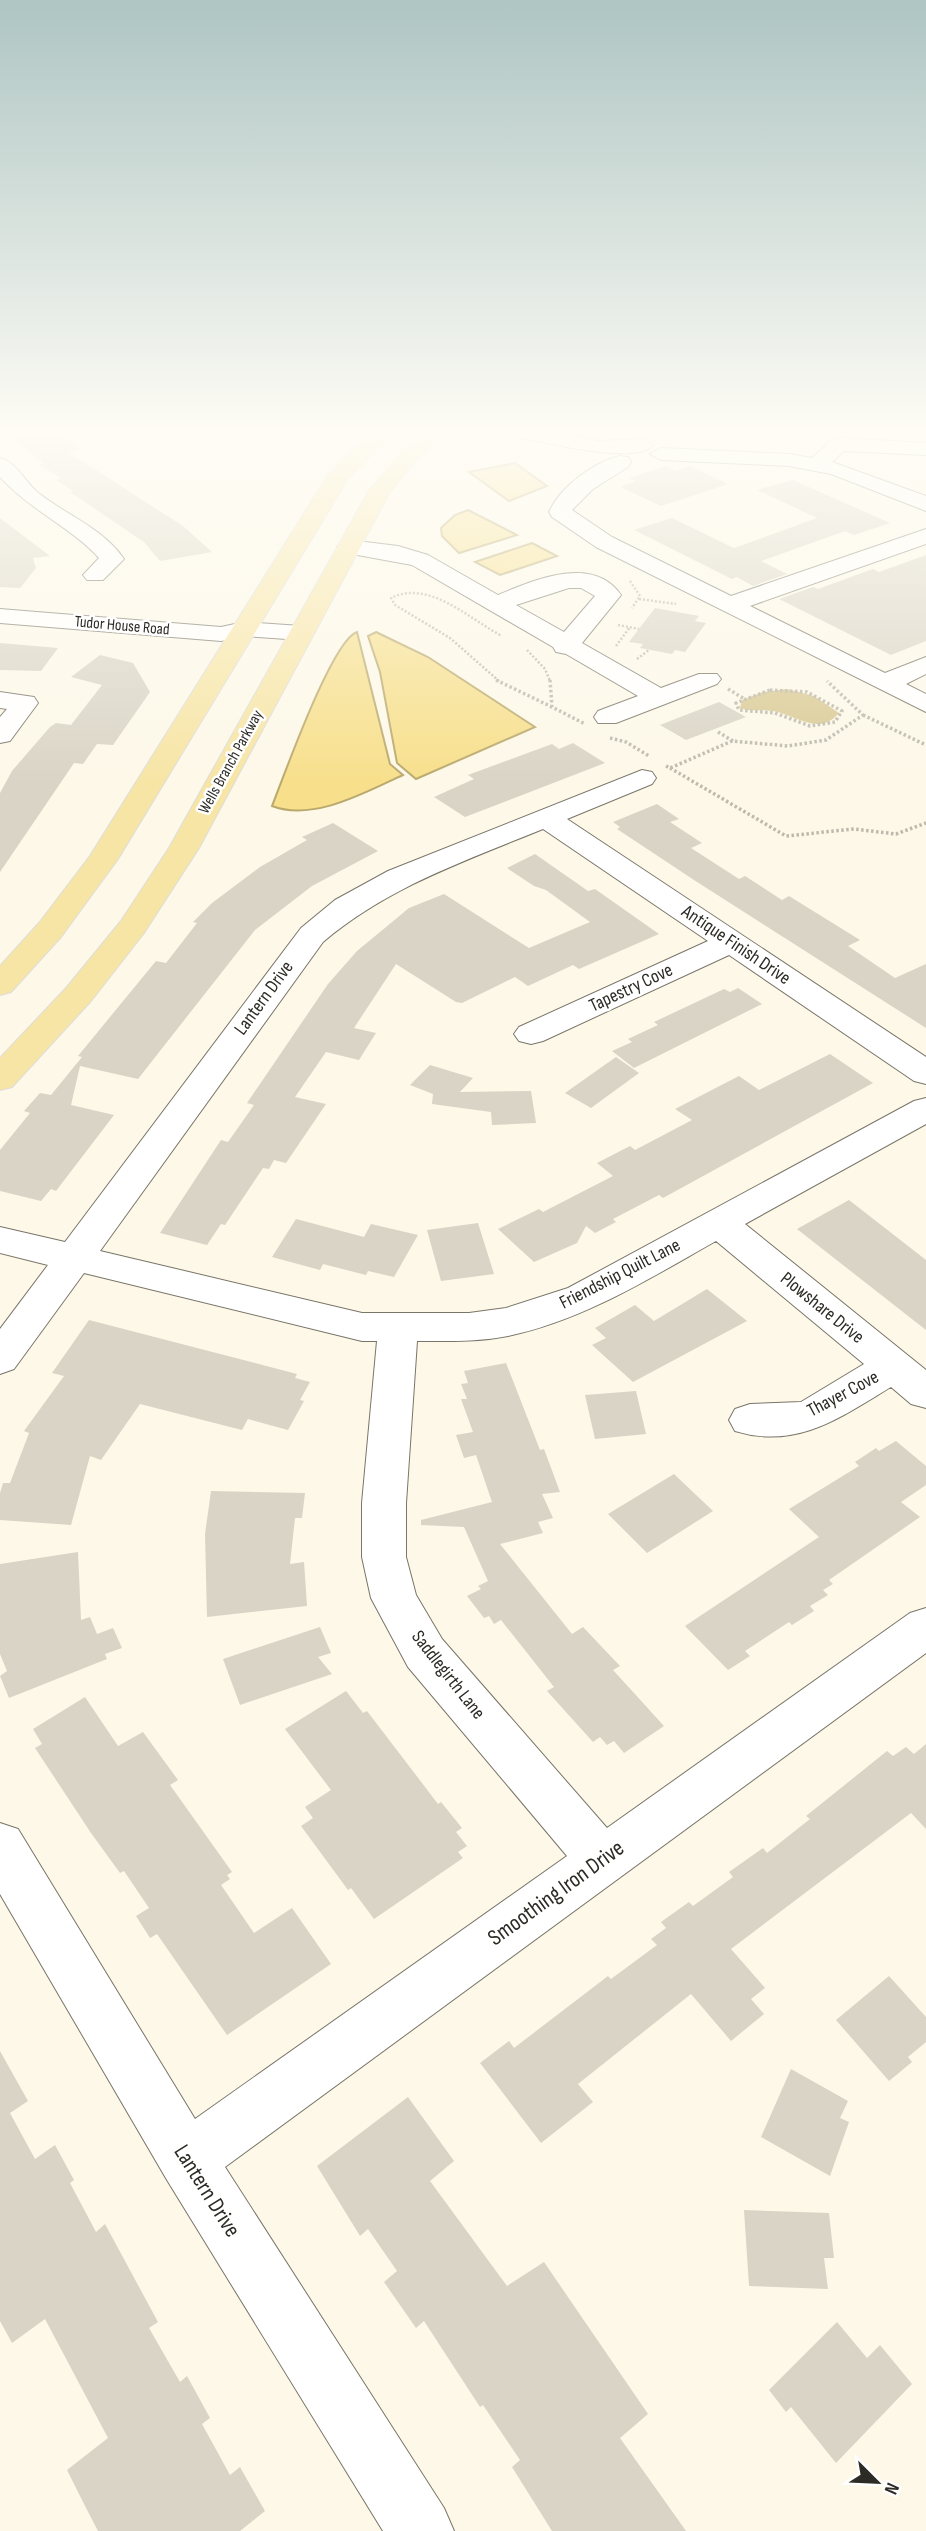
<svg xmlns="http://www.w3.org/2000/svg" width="926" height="2531" font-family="'Sofia Sans Condensed',sans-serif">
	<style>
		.green { fill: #d9c993 }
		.water { fill: #f7df8b; stroke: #baa96c; stroke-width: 2 }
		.building { fill: #d9d4c5 }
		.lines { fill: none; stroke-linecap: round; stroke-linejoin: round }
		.minor-casing { stroke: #797568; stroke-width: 2 }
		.major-casing { stroke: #dddddc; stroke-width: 2 }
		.path-far1 { stroke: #bdb9ac; stroke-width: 2.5; stroke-dasharray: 2 2; stroke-linecap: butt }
		.path { stroke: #bdb9ac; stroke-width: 3.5; stroke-dasharray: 2.5 2.5; stroke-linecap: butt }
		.minor { fill: #fff; fill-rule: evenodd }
		.major { fill: #f7e5a5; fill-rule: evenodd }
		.labels { text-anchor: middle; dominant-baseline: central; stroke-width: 5; stroke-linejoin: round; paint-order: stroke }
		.far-street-label { font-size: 16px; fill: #2c2b25; stroke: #fff }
		.street-label { font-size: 19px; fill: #2c2b25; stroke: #fff }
		.near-street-label { font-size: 23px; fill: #2c2b25; stroke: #fff }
	</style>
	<rect width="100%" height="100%" fill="#fdf8e8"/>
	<path class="green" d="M787 689 814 696 839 713C819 737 796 715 773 711 761 709 751 712 740 708L742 700 763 692Z"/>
	<g class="water">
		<path d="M515 463 547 486 509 501 469 472Z"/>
		<path d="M468 510 517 535 459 553 442 536 441 528 455 515Z"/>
		<path d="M532 543 557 556 500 575 475 562Z"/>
		<path d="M357 632 390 764 403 775C366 792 313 822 272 806 284 776 332 640 357 632Z"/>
		<path d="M376 632 428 657 535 727 416 779 397 763 380 672 368 636Z"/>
	</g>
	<g class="building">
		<path d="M0 430H51L81 449 68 452 183 526 212 552 160 561 144 542 70 492 73 491 56 480 61 478 39 465 45 464 32 455H35Z"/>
		<path d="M666 466 676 471 690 466 728 484 661 506 620 487 636 481 629 478Z"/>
		<path d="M793 480 890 523 854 535 845 531 761 561 787 574 753 586 737 577 732 579 634 530 672 518 734 548 817 518 757 490Z"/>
		<path d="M0 518 50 556 33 558 36 568 20 588 0 587Z"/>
		<path d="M926 555V641L891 655 779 599 813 587 818 589 873 569 879 572Z"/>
		<path d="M655 608 699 616 695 621 706 623 685 652 675 650 672 654 640 648 643 644 629 642Z"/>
		<path d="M0 643 58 648 41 671 0 670Z"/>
		<path d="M100 655 133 663 150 692 113 745 97 744 83 764 74 763 0 872V793L12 771 50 727 56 723 71 725 102 685 71 677Z"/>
		<path d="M719 702 746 717 686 740 660 725Z"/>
		<path d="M573 743 605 763 465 817 434 797 474 779 468 775 495 765 552 744 559 749Z"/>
		<path d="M657 804 679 819 670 822 702 843 691 848 739 879 745 876 782 900 789 896 860 940 848 946 895 978 926 964V1028L694 880 617 829 620 827 613 822Z"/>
		<path d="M333 823 378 851 312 886 255 930 138 1079 80 1066 71 1105 114 1115 56 1191 51 1189 41 1201 0 1191V1150L30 1113 24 1111 40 1093 51 1095 82 1057 78 1056 156 961 166 963 197 923 193 922 212 903 260 867 307 840 302 837Z"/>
		<path d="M535 854 588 891 595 889 659 934 579 969 573 965 528 986 515 977 462 1003 456 1002 396 964 354 1028 376 1033 359 1060 326 1052 295 1097 326 1104 286 1163 274 1160 269 1169 263 1168 225 1225 221 1224 207 1245 160 1233 221 1140 228 1142 254 1105 247 1103 328 984 357 951 409 908 444 894 529 948 590 922 546 890 534 886 507 868Z"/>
		<path d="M738 988 762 1004 634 1068 612 1051 632 1042 628 1039 658 1025 654 1022 724 989 730 992Z"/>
		<path d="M830 1054 873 1083 663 1198 659 1195 613 1219 616 1222 595 1233 586 1226 577 1243 534 1262 498 1229 539 1209 543 1212 613 1176 597 1163 630 1146 635 1150 692 1120 675 1109 739 1076 759 1090Z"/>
		<path d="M616 1057 639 1073 591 1108 565 1093Z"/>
		<path d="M430 1065 473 1078 460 1092 531 1091 536 1123 492 1125 491 1112 432 1104 433 1094 410 1085Z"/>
		<path d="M849 1200 926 1260V1330L797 1229Z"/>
		<path d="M296 1219 364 1237 371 1224 418 1235 394 1277 368 1271 366 1275 323 1264 320 1270 272 1257Z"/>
		<path d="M478 1223 494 1274 441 1281 427 1230Z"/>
		<path d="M707 1289 747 1321 633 1382 592 1345 606 1338 595 1328 635 1305 654 1321Z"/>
		<path d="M89 1320 297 1374 295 1378 310 1382 300 1400 304 1401 288 1430 248 1419 242 1430 140 1404 101 1460 90 1456 71 1525 0 1520V1493L3 1483H10L29 1433 24 1431 64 1376 52 1373Z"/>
		<path d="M506 1363 540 1450 544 1449 560 1492 542 1494 553 1518 538 1522 543 1533 500 1544 572 1634 583 1627 620 1666 613 1670 664 1726 624 1753 614 1741 607 1745 600 1737 593 1742 547 1691 554 1687 501 1620 494 1624 489 1616 484 1618 467 1596 481 1589 478 1586 488 1581 464 1527 421 1525V1520L492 1502 476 1455 464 1458 456 1435 473 1432 461 1399H467L461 1384 468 1383 464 1371Z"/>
		<path d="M636 1391 646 1434 595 1439 585 1395Z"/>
		<path d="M896 1441 926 1466V1485L901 1502 920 1517 829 1580 833 1584 823 1590 828 1595 810 1606 814 1611 792 1625 789 1622 745 1651 750 1656 728 1670 685 1626 819 1537 789 1509 859 1466 855 1462 876 1448 879 1451Z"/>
		<path d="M674 1474 713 1511 647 1553 608 1514Z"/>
		<path d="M211 1491 305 1493 302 1518H295L290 1564 304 1562 307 1606 207 1617 205 1534Z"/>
		<path d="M78 1552 81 1620 90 1617 97 1634 113 1628 122 1648 105 1654 107 1659 9 1698 0 1676 7 1671 0 1654V1564Z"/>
		<path d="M320 1627 331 1653 318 1657 332 1674 240 1705 223 1659Z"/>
		<path d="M346 1691 363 1713 367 1711 438 1804 441 1802 462 1828 456 1832 467 1846 458 1852 463 1858 374 1919 351 1888 348 1890 301 1826 313 1818 305 1807 331 1790 285 1729Z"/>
		<path d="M85 1697 118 1746 143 1732 178 1780 170 1785 232 1872 227 1875 230 1879 221 1885 254 1933 292 1908 331 1964 227 2035 157 1934 150 1938 136 1916 149 1908 124 1871 120 1873 91 1833 35 1748 42 1744 33 1729Z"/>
		<path d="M926 1744V1829L911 1813 731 1949 765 1988 751 1999 764 2014 731 2041 691 1994 578 2084 593 2102 541 2143 480 2063 509 2041 514 2048 608 1976 611 1979 657 1945 651 1939 666 1928 661 1922 689 1902 693 1906 733 1877 729 1872 763 1848 767 1853 810 1819 806 1816 887 1751 893 1756 906 1747 914 1754Z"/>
		<path d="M889 1976 926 2017V2042L908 2057 912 2062 889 2081 836 2020Z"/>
		<path d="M0 2051 28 2101 10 2113 35 2159 55 2145 74 2180 70 2183 96 2232 105 2224 158 2322 149 2328 180 2382 187 2376 210 2418 202 2424 230 2475 240 2467 265 2511 240 2531H98L84 2504 67 2470 108 2438 45 2319 12 2343 0 2321Z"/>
		<path d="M791 2069 848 2101 840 2118 849 2122 830 2176 761 2137Z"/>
		<path d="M408 2097 454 2161 430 2181 507 2286 544 2262 648 2414 620 2438 686 2531H552L512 2467 520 2460 483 2405 480 2407 424 2321 416 2328 384 2282 397 2271 368 2229 360 2236 317 2166Z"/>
		<path d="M744 2210 829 2213 834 2258H824L828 2289 749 2286Z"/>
		<path d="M837 2322 867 2358 880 2345 912 2384 836 2463 791 2407 786 2412 769 2390Z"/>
	</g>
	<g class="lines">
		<defs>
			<g id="minor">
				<path d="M504 430H546L598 441 643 439 653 445C638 466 538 441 514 436Z"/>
				<path d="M839 438 926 443V455L844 451 832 462 926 496V511L831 474 789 466 661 460 650 454 661 448 789 454 812 458 832 440Z"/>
				<path d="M620 456 628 457 631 462 628 467 593 489 572 510 612 537 731 596 926 529V544L750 606 885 673 926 657V674L906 684 926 694V712L596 547 552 517 549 512C560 487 594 462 620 456Z"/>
				<path d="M0 458C16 462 24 480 36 491 65 515 102 527 124 559L103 580H87L83 575 99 558C71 527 31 511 0 477Z"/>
				<path d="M349 540 398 546 428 555 498 595C534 580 593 554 621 595L582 643 661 688 699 674H717L721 679 717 684 616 723H598L594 717 598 711 638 696 566 654 556 652 553 647 412 565 341 552 337 547 341 542ZM569 588H581L595 596 564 632 516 605Z"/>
				<path d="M0 609 221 627 244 622 301 626 310 628 313 633 310 638 301 640 244 636 221 641 0 623Z"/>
				<path d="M0 692 34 697 38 703 10 741 0 743V717L7 709 0 708Z"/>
				<path d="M642 770 652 772 656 778 652 784 567 819 926 1057V1084L914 1081 729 955 543 1041 531 1044 519 1041 514 1034 519 1027 708 941 543 829C465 861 388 887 323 942L100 1251 362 1313H469L506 1308 568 1288 914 1101 926 1098V1124L745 1224 926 1370V1408L911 1404 891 1387C841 1417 797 1450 735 1431L729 1420 735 1409 750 1404 801 1402 864 1364 716 1241C650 1278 584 1320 508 1336 478 1342 447 1341 417 1341L406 1503V1557L416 1595 442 1639 607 1828 910 1613 926 1608V1653L225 2167 444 2508 454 2531H383L167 2180 0 1894V1823L18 1829 195 2119 567 1856 408 1667 371 1598 362 1557V1503L377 1341H362L84 1273 14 1369 0 1374V1329L48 1265 0 1253V1227L65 1242 301 928 335 900 388 871Z"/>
			</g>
			<g id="major">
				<path d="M373 430H395L348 479 118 859 61 937 11 992 0 995V966L39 923 90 856 328 475Z"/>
				<path d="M426 430H448L416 460 389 494 199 848 144 933 91 1001 12 1087 0 1090V1058L67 987 121 921 169 848 368 492 402 452Z"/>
			</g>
		</defs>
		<use href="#minor" class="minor-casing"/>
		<use href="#major" class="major-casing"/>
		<g class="path-far1">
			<path d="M630 581 640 596 632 608"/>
			<path d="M639 599 676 604"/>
			<path d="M618 625 639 629"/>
			<path d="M616 646 630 627"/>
			<path d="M527 650 545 669 550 681"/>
			<path d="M637 659 649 650"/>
			<path d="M499 681 450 638 395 605 391 598C429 579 469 619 502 636"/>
		</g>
		<g class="path">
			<path d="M496 680 552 707"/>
			<path d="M550 680 552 707 585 724"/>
			<path d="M728 689 743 698"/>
			<path d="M770 690 807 692 842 711 835 722 810 726 775 713 739 710 736 703Z"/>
			<path d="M863 715 926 745"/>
			<path d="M718 732 733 741"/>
			<path d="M610 738 626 742 649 756"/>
			<path d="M666 766 670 768 732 741 788 746 826 740 863 715 827 681"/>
			<path d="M670 768 786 836 854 829 896 834 926 823"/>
		</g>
		<use href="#minor" class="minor"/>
		<use href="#major" class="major"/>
	</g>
	<linearGradient id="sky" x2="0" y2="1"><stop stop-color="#aec5c3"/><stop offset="0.55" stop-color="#fefcf5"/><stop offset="1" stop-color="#fefcf5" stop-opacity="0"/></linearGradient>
	<rect width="926" height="785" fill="url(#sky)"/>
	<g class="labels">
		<g class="far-street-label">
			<text transform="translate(122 626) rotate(5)">Tudor House Road</text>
			<text transform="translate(231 762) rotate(-61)">Wells Branch Parkway</text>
		</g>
		<g class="street-label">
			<text transform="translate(736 945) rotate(34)">Antique Finish Drive</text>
			<text transform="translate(631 988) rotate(-25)">Tapestry Cove</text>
			<text transform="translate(264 998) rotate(-54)">Lantern Drive</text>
			<text transform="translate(620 1274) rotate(-27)">Friendship Quilt Lane</text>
			<text transform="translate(822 1308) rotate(39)">Plowshare Drive</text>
			<text transform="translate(843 1394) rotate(-28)">Thayer Cove</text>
			<text transform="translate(448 1675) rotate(52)">Saddlegirth Lane</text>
		</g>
		<g class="near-street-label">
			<text transform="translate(556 1893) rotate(-36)">Smoothing Iron Drive</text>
			<text transform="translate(207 2191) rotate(58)">Lantern Drive</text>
		</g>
	</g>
	<g transform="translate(877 2482) rotate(114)" stroke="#ffffff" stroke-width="5" paint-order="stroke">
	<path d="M0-5L12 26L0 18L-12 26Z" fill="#2c2b25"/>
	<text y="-10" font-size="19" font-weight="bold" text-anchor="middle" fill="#2c2b25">N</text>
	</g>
</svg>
